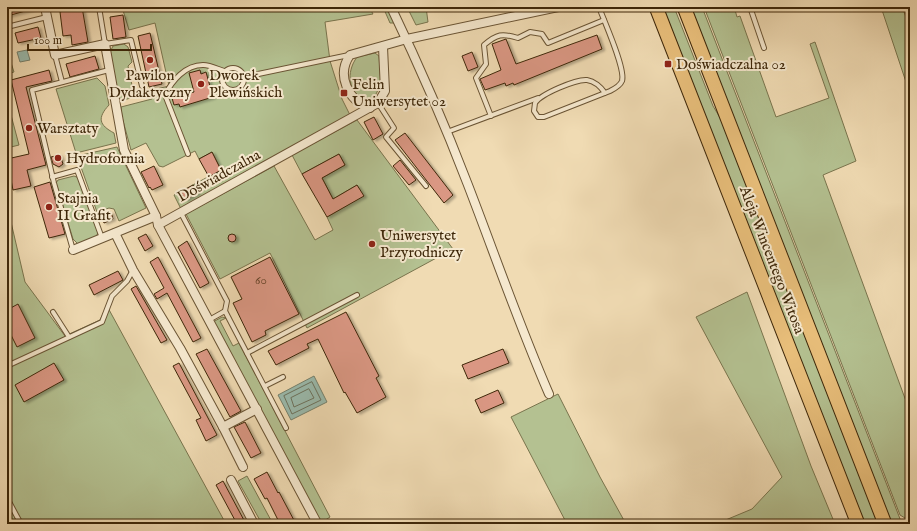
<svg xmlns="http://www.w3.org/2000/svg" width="917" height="531" font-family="'IM FELL English',serif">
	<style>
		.green { fill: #b4c191; stroke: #79744d }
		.water { fill: #9abbae; stroke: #75806c }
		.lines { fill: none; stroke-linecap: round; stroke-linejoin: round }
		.shore { stroke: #6c715c; stroke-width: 1 }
		.building { fill: #da9783; stroke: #3e2709; filter: url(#shadow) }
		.lane-casing { stroke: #6a5434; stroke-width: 6 }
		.street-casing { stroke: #6a5434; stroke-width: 10 }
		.primary-casing { stroke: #3e2709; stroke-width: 15 }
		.lane { stroke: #f5e8ce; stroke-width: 4 }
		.street { stroke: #f5e8ce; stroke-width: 8 }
		.primary { stroke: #e8be7a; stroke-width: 13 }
		.poi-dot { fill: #8f2418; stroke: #f5e8ce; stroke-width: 1.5 }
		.labels { text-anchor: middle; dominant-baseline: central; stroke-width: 4; stroke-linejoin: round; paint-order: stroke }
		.number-label { font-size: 13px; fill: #654328 }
		.poi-label { font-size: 15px; fill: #3e2709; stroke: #f5e8ce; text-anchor: start }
		.street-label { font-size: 15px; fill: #3e2709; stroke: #f5e8ce }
	</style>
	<defs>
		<filter id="shadow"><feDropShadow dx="3" dy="1.5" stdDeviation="1" flood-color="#0004"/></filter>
	</defs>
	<rect width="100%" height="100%" fill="#f0dbb3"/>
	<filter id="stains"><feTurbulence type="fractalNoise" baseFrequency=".005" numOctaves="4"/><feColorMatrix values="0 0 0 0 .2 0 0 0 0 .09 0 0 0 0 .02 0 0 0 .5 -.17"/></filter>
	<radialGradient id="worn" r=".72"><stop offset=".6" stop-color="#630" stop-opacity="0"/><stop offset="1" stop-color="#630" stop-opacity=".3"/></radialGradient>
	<g class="green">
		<path d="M122 7H369L373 14 325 22 330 61 342 99 350 115 181 209 174 195 221 170 212 152 199 159 195 151 163 167 159 166 146 143 131 150 122 117 121 107 152 99 148 91 169 86 155 23 129 30Z"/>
		<path d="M383 7H387L394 23H390Z"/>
		<path d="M407 7H426L428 22 416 25Z"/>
		<path d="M661 7H674L713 106 728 131 879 524H862Z"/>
		<path d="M689 7H702L902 524H890Z"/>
		<path d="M704 7H743L735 10 737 17 740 16 776 117 829 98 810 44 815 42 856 161 823 175 910 412V521L900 515Z"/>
		<path d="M881 7H902L910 27V94Z"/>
		<path d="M124 44 128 47 132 62 128 66 134 95C131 99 123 101 118 98L110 52 113 46Z"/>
		<path d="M7 50 14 72 7 74Z"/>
		<path d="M375 53 379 56 381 84 374 98 367 100C347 94 346 72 357 57Z"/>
		<path d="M97 78 105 86 109 105C97 118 99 125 114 133L116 143 76 153 56 89Z"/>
		<path d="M7 100 19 145 7 148Z"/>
		<path d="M357 120 453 249 307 328 270 253 220 279 186 214 274 166 315 240 333 230 327 217 363 196 357 185 333 199 322 178 345 165 339 154 302 174 292 155Z"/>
		<path d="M117 147 146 208 119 221 114 209 109 208 97 212 77 156Z"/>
		<path d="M74 176 79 178 98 232 96 238 78 244 73 239 56 183 58 180Z"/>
		<path d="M7 205 25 282 65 336 100 320 107 306 226 524H7Z"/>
		<path d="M747 292 811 466 835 524H716L752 509 782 477 696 317Z"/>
		<path d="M222 317 226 318 220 321 233 346 239 343 330 517 321 523 213 322Z"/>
		<path d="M558 394 600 477 626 524H567L511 417Z"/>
		<path d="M247 476 273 524H262L238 481Z"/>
	</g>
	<g class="water">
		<path d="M27 50 30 60 20 62 17 52Z"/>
		<path d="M314 376 327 402 291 420 278 395Z"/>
	</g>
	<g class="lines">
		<g class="shore">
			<path d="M312 382 321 400 292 414 284 396Z"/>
			<path d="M309 389 314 398 294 407 291 398Z"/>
		</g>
	</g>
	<g class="building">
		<path d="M7 7H33V9L7 16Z"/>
		<path d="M66 7H82L88 42 72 45 71 35 63 36 60 12 67 10Z"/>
		<path d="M123 15 126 37 113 39 110 17Z"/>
		<path d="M38 27 41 38 18 43 15 33Z"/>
		<path d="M150 33 162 84 149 87 138 36Z"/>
		<path d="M597 35 602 49 514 85 513 83 506 86 505 83 485 90 480 79 501 70 492 44 506 39 516 64Z"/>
		<path d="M472 52 478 67 468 71 462 56Z"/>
		<path d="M95 56 99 69 70 77 66 64Z"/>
		<path d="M49 70 52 81 26 87 46 165 27 170 31 186 13 190 7 159 29 154 11 80Z"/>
		<path d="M200 70 201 74 206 72 213 97 180 107 179 104 174 105 172 98 194 92 189 73Z"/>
		<path d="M374 117 383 134 373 140 364 122Z"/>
		<path d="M405 133 453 195 444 203 395 140Z"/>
		<path d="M212 152 221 170 209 177 199 159Z"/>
		<path d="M339 154 345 165 322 178 333 199 357 185 364 196 327 217 302 174Z"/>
		<path d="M60 155 63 164 59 167 53 164 51 157Z"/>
		<path d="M400 160 416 180 409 185 393 166Z"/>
		<path d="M154 166 163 185 152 190 150 187 149 188 141 172Z"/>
		<path d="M50 182 65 234 49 238 34 187Z"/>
		<path d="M193 185 198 193 185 200 181 192Z"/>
		<path d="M111 212 113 219 104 223 101 215Z"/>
		<path d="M146 234 153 246 145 251 138 238Z"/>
		<circle cx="232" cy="238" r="4"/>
		<path d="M187 241 209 283 200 288 178 247Z"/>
		<path d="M158 257 201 338 193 342 167 293 157 299 154 294 164 288 150 262Z"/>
		<path d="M270 257 299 314 265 331 266 335 252 342 233 303 242 299 231 277Z"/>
		<path d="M118 271 123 280 94 295 89 285Z"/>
		<path d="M136 286 167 340 161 343 131 289Z"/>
		<path d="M18 304 35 338 17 347 7 327V310Z"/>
		<path d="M346 312 379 376 376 378 386 397 357 413 345 392 344 393 318 339 307 344 309 348 276 365 268 351Z"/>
		<path d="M207 349 241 411 230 417 196 354Z"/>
		<path d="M503 349 509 363 468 379 462 365Z"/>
		<path d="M54 363 64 380 24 402 15 385Z"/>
		<path d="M179 363 217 435 206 441 196 420 201 418 173 366Z"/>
		<path d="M498 390 504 403 481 413 475 400Z"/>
		<path d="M245 422 261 453 251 458 234 427Z"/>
		<path d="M267 472 278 493 279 492 296 524H280L267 498 265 499 254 479Z"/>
		<path d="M223 481 246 524H237L216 485Z"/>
	</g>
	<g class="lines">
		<defs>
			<g id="lane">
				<path d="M99 7 105 44 131 40 142 86"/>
				<path d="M599 7C604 21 626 69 622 81 620 86 614 89 610 91L544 117H538L534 111 535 103C541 94 576 79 587 80 594 81 601 87 605 93"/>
				<path d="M750 7 764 48"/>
				<path d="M782 7H791"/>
				<path d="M7 27 47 17"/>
				<path d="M55 55 62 82"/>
				<circle cx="233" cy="79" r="11"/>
				<path d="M244 77 349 55"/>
				<path d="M378 103 394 128 386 137 426 186"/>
				<path d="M491 116 476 78 486 64 484 45C497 34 502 33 518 38L530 32 542 34 548 43 604 20"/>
				<path d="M447 132 538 98"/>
				<path d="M188 154 165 95C172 81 185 65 203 65 210 65 218 69 224 71"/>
				<path d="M52 177 77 170 102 238"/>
				<path d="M181 213 227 301 225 311"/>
				<path d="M73 250 54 183 32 90 109 70"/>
				<path d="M53 312 69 337"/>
				<path d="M209 320 225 311 286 428"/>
				<path d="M247 353 357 295"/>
				<path d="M7 366 102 322 112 296 127 281 133 270"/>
				<path d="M265 386 283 377"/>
				<path d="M7 498 21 524"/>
			</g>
			<g id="street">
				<path d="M45 7 55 55 105 44 124 150 156 216 158 225"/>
				<path d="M391 7C419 65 445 125 468 185 495 255 519 325 549 394"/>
				<path d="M370 108C348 101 336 75 350 55L407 39 558 7"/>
				<path d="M115 233 133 270 180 348 223 427 257 409"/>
				<path d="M73 250 156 216"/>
				<path d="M223 427 243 467"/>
				<path d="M231 480 254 524"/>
				<path d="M310 524 316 521 158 225 378 103 385 91 383 47"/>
			</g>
			<g id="primary">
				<path d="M656 7 858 524"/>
				<path d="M684 7 885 524"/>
			</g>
		</defs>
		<use href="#lane" class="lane-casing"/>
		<use href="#street" class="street-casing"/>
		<use href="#primary" class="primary-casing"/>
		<use href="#lane" class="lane"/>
		<use href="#street" class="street"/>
		<use href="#primary" class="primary"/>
	</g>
	<g class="poi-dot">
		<circle cx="150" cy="60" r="4"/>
		<rect x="664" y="60" width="8" height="8" rx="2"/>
		<circle cx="201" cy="84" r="4"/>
		<rect x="340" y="89" width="8" height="8" rx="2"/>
		<circle cx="29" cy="128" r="4"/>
		<circle cx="58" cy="158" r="4"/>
		<circle cx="49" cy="207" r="4"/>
		<circle cx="372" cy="244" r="4"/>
	</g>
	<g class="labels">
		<g class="number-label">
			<text x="261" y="280">60</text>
		</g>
		<g class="poi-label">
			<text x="676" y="64">Doświadczalna 02</text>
			<text x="150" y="75" text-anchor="middle">Pawilon<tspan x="150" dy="17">Dydaktyczny</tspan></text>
			<text x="209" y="75">Dworek<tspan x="209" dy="17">Plewińskich</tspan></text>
			<text x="352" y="84">Felin<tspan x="352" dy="17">Uniwersytet 02</tspan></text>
			<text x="37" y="128">Warsztaty</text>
			<text x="66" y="158">Hydrofornia</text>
			<text x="57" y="198">Stajnia<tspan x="57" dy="17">II Grafit</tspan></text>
			<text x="380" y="235">Uniwersytet<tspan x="380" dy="17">Przyrodniczy</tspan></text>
		</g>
		<g class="street-label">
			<text transform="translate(219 176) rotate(-29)">Doświadczalna</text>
			<text transform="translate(772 260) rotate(69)">Aleja Wincentego Witosa</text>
		</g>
	</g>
	<rect width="917" height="531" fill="none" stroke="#f0dbb3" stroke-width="24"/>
	<rect x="8" y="8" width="901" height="515" fill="none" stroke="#3e2709" stroke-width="2"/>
	<rect x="12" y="12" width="893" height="507" fill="none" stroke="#3e2709"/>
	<path d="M28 44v6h123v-6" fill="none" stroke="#3e2709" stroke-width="2"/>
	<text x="34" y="44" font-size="12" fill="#3e2709" stroke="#f5e8ce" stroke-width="3" paint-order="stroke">100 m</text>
	<rect width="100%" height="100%" filter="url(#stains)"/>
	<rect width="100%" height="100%" fill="url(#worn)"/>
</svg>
